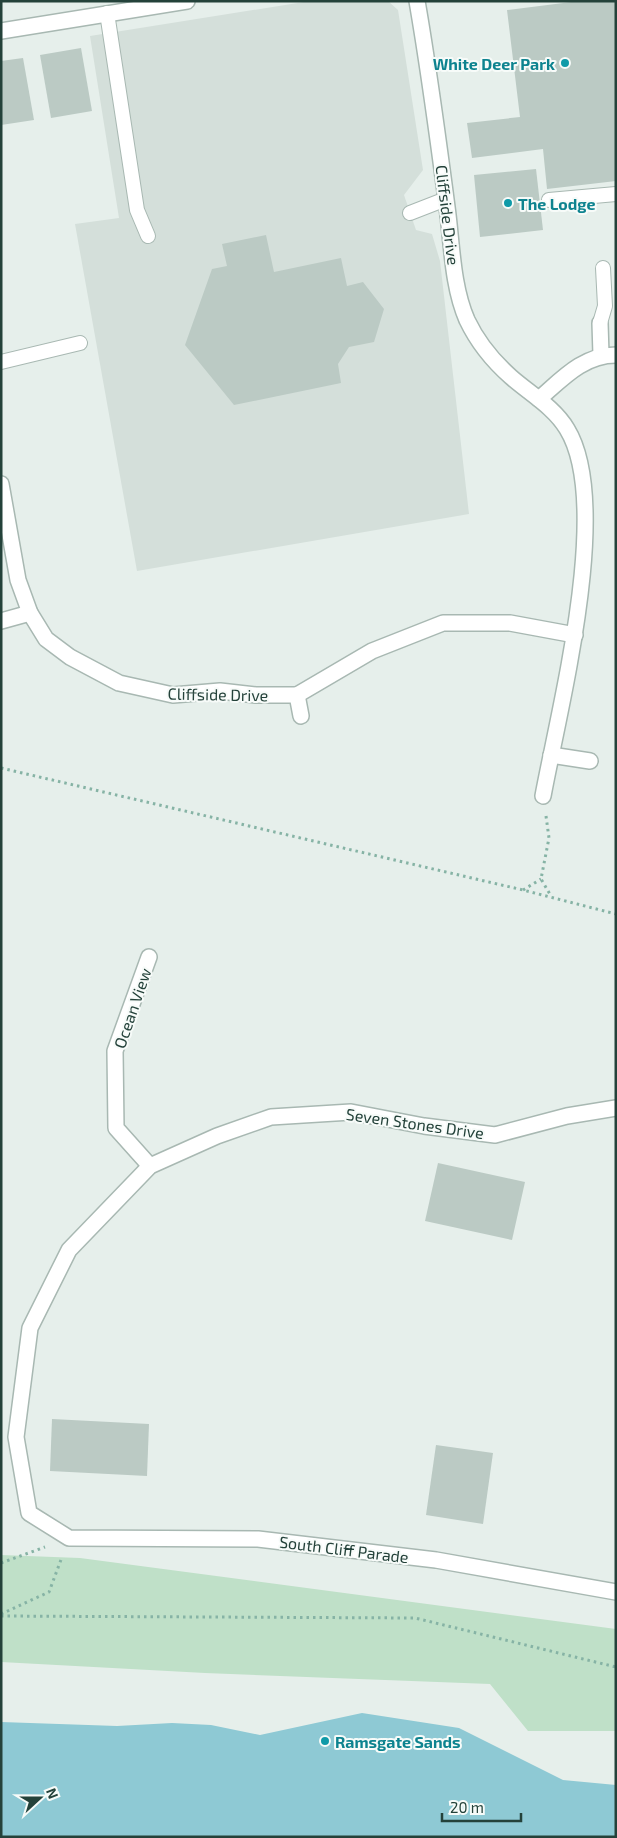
<svg xmlns="http://www.w3.org/2000/svg" width="617" height="1838" font-family="'Exo 2',sans-serif">
	<style>
		.built { fill: #d4dfda }
		.green { fill: #bfe0c8 }
		.water { fill: #8ec9d4 }
		.building { fill: #bbcac4 }
		.lines { fill: none; stroke-linecap: round; stroke-linejoin: round }
		.service-casing { stroke: #a8b8b2; stroke-width: 16 }
		.minor-casing { stroke: #a8b8b2; stroke-width: 18 }
		.tertiary-casing { stroke: #a8b8b2; stroke-width: 18 }
		.path { stroke: #86b3a5; stroke-width: 3; stroke-dasharray: 2.5 4; stroke-linecap: butt }
		.service { stroke: #fff; stroke-width: 14 }
		.minor { stroke: #fff; stroke-width: 15 }
		.tertiary { stroke: #fff; stroke-width: 15 }
		.culture-dot { fill: #0f9aa8; stroke: #f7fbf9; stroke-width: 2 }
		.labels { text-anchor: middle; dominant-baseline: central; stroke-width: 4; stroke-linejoin: round; paint-order: stroke }
		.culture-label { font-size: 16px; font-weight: bold; fill: #0d838f; stroke: #f7fbf9; text-anchor: start }
		.street-label { font-size: 16px; fill: #24423a; stroke: #f7fbf9 }
	</style>
	<rect width="100%" height="100%" fill="#e6efeb"/>
	<path class="built" d="M310 1H388L398 10 423 170 404 195 416 230 432 234 440 261 469 514 137 571 75 224 119 218 90 36Z"/>
	<path class="green" d="M1 1555 80 1558 616 1629V1731H528L490 1684 205 1673 1 1662Z"/>
	<path class="water" d="M362 1713 459 1728 563 1780 616 1785V1837H1V1722L117 1726 172 1723 211 1725 260 1735Z"/>
	<g class="building">
		<path d="M579 1H616V181L547 189 543 149 472 158 467 123 520 117 507 10Z"/>
		<path d="M81 48 92 111 51 118 40 55Z"/>
		<path d="M23 58 34 120 1 125V61Z"/>
		<path d="M536 169 543 230 480 237 474 175Z"/>
		<path d="M266 235 274 272 341 258 347 286 363 282 384 309 374 342 349 347 338 364 341 383 234 405 185 345 212 269 227 266 222 244Z"/>
		<path d="M438 1163 525 1182 512 1240 425 1221Z"/>
		<path d="M52 1419 149 1424 147 1476 50 1471Z"/>
		<path d="M436 1445 493 1453 483 1524 426 1515Z"/>
	</g>
	<g class="lines">
		<defs>
			<g id="service">
				<path d="M107 13 137 210 148 236"/>
				<path d="M549 200 616 194"/>
				<path d="M410 213 446 199"/>
				<path d="M600 323 605 306 603 268"/>
				<path d="M1 362 80 343"/>
			</g>
			<g id="minor">
				<path d="M417 1C429 70 438 138 447 207 452 243 452 286 467 320 477 341 494 362 511 377 529 393 554 407 567 429 613 504 559 709 543 796"/>
				<path d="M600 323 601 355"/>
				<path d="M539 399C562 379 583 355 616 355"/>
				<path d="M1 484 18 580 30 613 46 639 70 657 119 683 173 695 220 691 256 695H297L301 716"/>
				<path d="M1 621 30 613"/>
				<path d="M297 695 372 651 443 623H510L575 635"/>
				<path d="M551 755 590 761"/>
				<path d="M149 957 115 1051 116 1128 150 1166"/>
				<path d="M616 1108 567 1116 495 1135 424 1126 351 1112 271 1117 217 1136 150 1166 69 1250 30 1328 16 1437 29 1513 69 1538 258 1539 436 1560 616 1592"/>
			</g>
			<path id="tertiary" d="M1 31 187 1"/>
		</defs>
		<use href="#service" class="service-casing"/>
		<use href="#minor" class="minor-casing"/>
		<use href="#tertiary" class="tertiary-casing"/>
		<g class="path">
			<path d="M1 768 523 890 616 914"/>
			<path d="M546 816 549 838 541 879 551 896"/>
			<path d="M523 890 541 879"/>
			<path d="M1 1563 45 1547"/>
			<path d="M1 1614 49 1592 62 1557"/>
			<path d="M1 1616 415 1618 616 1667"/>
		</g>
		<use href="#service" class="service"/>
		<use href="#minor" class="minor"/>
		<use href="#tertiary" class="tertiary"/>
	</g>
	<g class="culture-dot">
		<circle cx="565" cy="63" r="5"/>
		<circle cx="508" cy="203" r="5"/>
		<circle cx="325" cy="1741" r="5"/>
	</g>
	<g class="labels">
		<g class="culture-label">
			<text x="555" y="63" text-anchor="end">White Deer Park</text>
			<text x="518" y="203">The Lodge</text>
			<text x="335" y="1741">Ramsgate Sands</text>
		</g>
		<g class="street-label">
			<text transform="translate(448 215) rotate(83)">Cliffside Drive</text>
			<text transform="translate(218 694) rotate(1)">Cliffside Drive</text>
			<text transform="translate(132 1008) rotate(-71)">Ocean View</text>
			<text transform="translate(415 1123) rotate(8)">Seven Stones Drive</text>
			<text transform="translate(344 1549) rotate(7)">South Cliff Parade</text>
		</g>
	</g>
	<rect width="617" height="1838" fill="none" stroke="#24423a" stroke-width="5"/>
	<g transform="translate(40 1798) rotate(69)" stroke="#f7fbf9" stroke-width="4" paint-order="stroke">
	<path d="M0-4L9 19L0 12L-9 19Z" fill="#24423a"/>
	<text y="-8" font-size="14" font-weight="bold" text-anchor="middle" fill="#24423a">N</text>
	</g>
	<path d="M442 1813v8h79v-8" fill="none" stroke="#24423a" stroke-width="2.5"/>
	<text x="450" y="1813" font-size="15" fill="#24423a" stroke="#f7fbf9" stroke-width="4" paint-order="stroke">20 m</text>
</svg>
